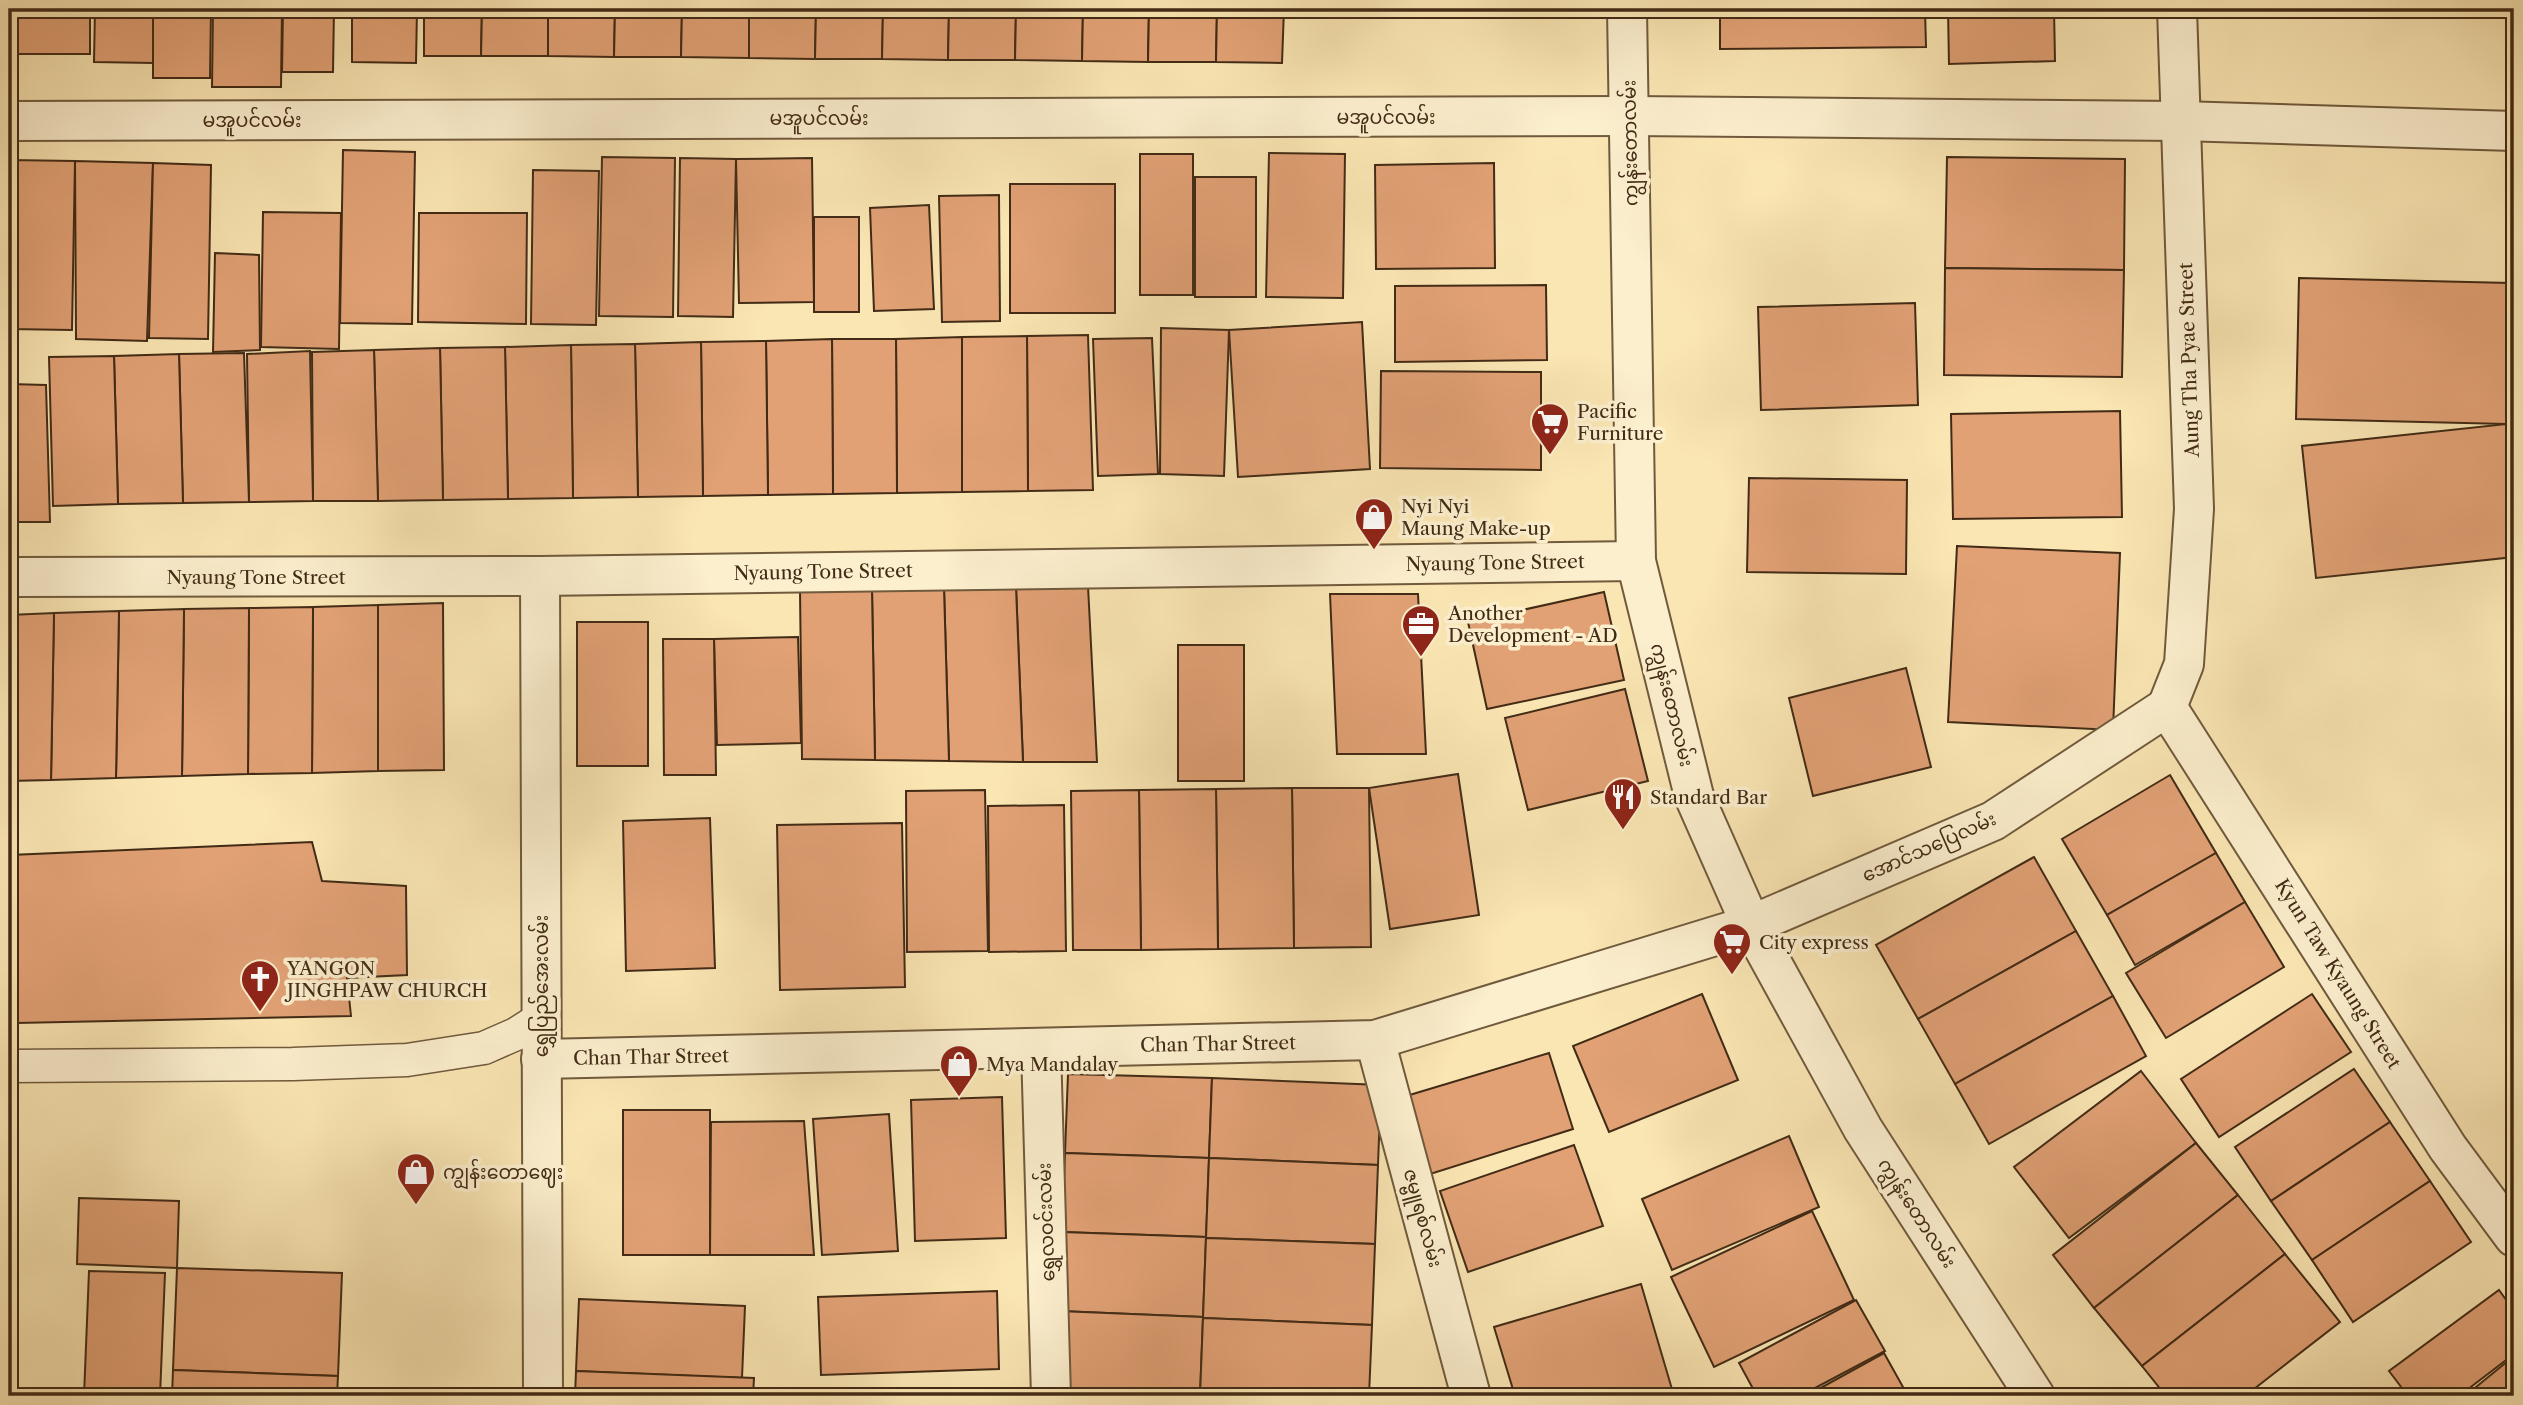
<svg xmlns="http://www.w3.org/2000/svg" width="2523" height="1405" font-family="'Libre Caslon Text','Noto Sans Myanmar',serif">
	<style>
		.building { fill: #e1a175; stroke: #422b16; stroke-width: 2 }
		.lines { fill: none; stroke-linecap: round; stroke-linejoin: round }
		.service-casing { stroke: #705a3d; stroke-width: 35 }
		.minor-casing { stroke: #705a3d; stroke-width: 42 }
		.tertiary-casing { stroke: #705a3d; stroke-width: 42 }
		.service { stroke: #fcefce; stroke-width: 32 }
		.minor { stroke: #fcefce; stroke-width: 38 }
		.tertiary { stroke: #fcefce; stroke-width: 38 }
		.labels { text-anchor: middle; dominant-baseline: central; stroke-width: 7; stroke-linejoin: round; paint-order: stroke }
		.street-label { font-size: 19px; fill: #422b16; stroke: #fcefce }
		.poi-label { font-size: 19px; fill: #422b16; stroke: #fcefce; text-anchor: start }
	</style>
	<rect width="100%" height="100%" fill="#fae6b3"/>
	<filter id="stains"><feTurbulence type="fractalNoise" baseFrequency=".00286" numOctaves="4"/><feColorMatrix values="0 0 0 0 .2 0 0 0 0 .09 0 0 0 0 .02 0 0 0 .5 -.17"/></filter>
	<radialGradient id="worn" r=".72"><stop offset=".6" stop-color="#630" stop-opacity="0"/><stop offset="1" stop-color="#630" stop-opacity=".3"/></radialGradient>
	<g class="building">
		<rect x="9" y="9" width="81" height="45"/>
		<path d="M95 9H153V63L94 62Z"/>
		<path d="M153 9H211L210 78H153Z"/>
		<path d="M213 9H282L281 87H212Z"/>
		<path d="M283 9H334L333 72H282Z"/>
		<path d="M352 9H417L416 63 352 62Z"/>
		<path d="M424 9H482L481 56H424Z"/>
		<path d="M482 9H548V56H481Z"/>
		<path d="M548 9H615L614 57 548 56Z"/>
		<path d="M615 9H682L681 57H614Z"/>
		<path d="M682 9H749V58L681 57Z"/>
		<path d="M749 9H816L815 59 749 58Z"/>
		<path d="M816 9H883L882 59H815Z"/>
		<path d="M883 9H949L948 60 882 59Z"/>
		<path d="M949 9H1016L1015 60H948Z"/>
		<path d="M1016 9H1083L1082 61 1015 60Z"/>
		<path d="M1083 9H1149L1148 62 1082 61Z"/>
		<path d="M1149 9H1217L1216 62H1148Z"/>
		<path d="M1217 9H1284L1282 63 1216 62Z"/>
		<path d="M1720 9H1925L1926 47 1720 49Z"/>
		<path d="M1948 9H2054L2055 61 1949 64Z"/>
		<path d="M343 150 415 152 412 324 340 323Z"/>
		<path d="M1269 153 1345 154 1343 298 1266 297Z"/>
		<rect x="1140" y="154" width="53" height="141"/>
		<path d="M602 157 675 158 673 317 599 316Z"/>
		<path d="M1947 157 2125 159 2124 270 1945 268Z"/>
		<path d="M680 158 736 159 733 317 678 316Z"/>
		<path d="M812 158 814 302 739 303 736 159Z"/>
		<path d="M9 160 75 161 72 330 9 329Z"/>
		<path d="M75 161 153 163 147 341 76 339Z"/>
		<path d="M153 163 211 165 208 339 149 338Z"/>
		<path d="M1494 163 1495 268 1376 269 1375 165Z"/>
		<path d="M533 170 599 171 596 325 531 324Z"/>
		<rect x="1195" y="177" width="61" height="120"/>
		<rect x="1010" y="184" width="105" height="129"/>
		<path d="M999 195 1000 321 942 322 939 196Z"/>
		<path d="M929 205 934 309 874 311 870 208Z"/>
		<path d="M263 212 341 213 339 349 261 347Z"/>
		<path d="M419 213H527L526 324 418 322Z"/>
		<rect x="814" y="217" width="45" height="95"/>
		<path d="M215 253 259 255 260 350 213 352Z"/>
		<path d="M1945 268 2124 270 2122 377 1944 375Z"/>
		<path d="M2299 278 2510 283 2506 424 2296 419Z"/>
		<path d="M1546 285 1547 360 1395 362V286Z"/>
		<path d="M1915 303 1918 405 1761 410 1758 307Z"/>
		<path d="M1362 322 1370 469 1238 477 1229 330Z"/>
		<path d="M1161 328 1229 330 1224 476 1160 474Z"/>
		<path d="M1088 335 1093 490 1028 491 1027 336Z"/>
		<path d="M1027 336 1028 491 962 492V337Z"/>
		<path d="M962 337V492L897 493 896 339Z"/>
		<path d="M1152 338 1158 474 1098 476 1093 339Z"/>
		<path d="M832 339H896L897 493 833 494Z"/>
		<path d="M832 339 833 494 768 495 766 341Z"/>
		<path d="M766 341 768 495 703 496 701 342Z"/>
		<path d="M701 342 703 496 638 497 635 344Z"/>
		<path d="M635 344 638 497 573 498 571 345Z"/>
		<path d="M571 345 573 498 508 499 505 347Z"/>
		<path d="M505 347 508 499 443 500 440 348Z"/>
		<path d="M440 348 443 500 378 501 374 350Z"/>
		<path d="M374 350 378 501H313L312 352Z"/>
		<path d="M310 351 313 501 249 502 247 354Z"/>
		<path d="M244 353 249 502 183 503 179 354Z"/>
		<path d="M179 354 183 503 118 504 114 356Z"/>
		<path d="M114 356 118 504 53 506 49 357Z"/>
		<path d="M1381 371 1541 372V470L1380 468Z"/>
		<path d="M9 384 46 385 50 522H9Z"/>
		<path d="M2120 411 2122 517 1953 519 1951 414Z"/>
		<path d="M2506 424 2514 500V557L2316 578 2302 446Z"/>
		<path d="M1749 478 1907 480 1906 574 1747 572Z"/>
		<path d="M1957 546 2120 553 2113 730 1948 722Z"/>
		<path d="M1088 586 1097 762H1023L1016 587Z"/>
		<path d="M1016 587 1023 762 949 761 944 588Z"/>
		<path d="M944 588 949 761 875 760 872 590Z"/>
		<path d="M800 590H872L875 760 802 759Z"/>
		<path d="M1604 592 1624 680 1487 709 1468 622Z"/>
		<path d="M1330 594H1418L1426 754H1337Z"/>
		<path d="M443 603 444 770 378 771V605Z"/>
		<path d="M378 605V771L312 773 313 607Z"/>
		<path d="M313 607 312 773 248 774 249 608Z"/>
		<path d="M249 608 248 774 182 776 184 609Z"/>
		<path d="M184 609 182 776 116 778 119 611Z"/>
		<path d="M119 611 116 778 51 780 54 613Z"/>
		<path d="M54 613 51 780 9 781V615Z"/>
		<rect x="577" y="622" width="71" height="144"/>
		<path d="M798 637 801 743 717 745 714 639Z"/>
		<path d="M663 639H714L716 775H664Z"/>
		<rect x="1178" y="645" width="66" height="136"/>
		<path d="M1906 668 1931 767 1813 796 1789 698Z"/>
		<path d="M1625 689 1648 781 1528 810 1505 718Z"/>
		<path d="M1458 774 1479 915 1390 929 1369 788Z"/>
		<path d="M2170 775 2216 853 2107 915 2062 839Z"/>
		<path d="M1292 788H1369L1371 947 1294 948Z"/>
		<path d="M1292 788 1294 948 1218 949 1216 789Z"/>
		<path d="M1216 789 1218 949 1141 950 1139 790Z"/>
		<path d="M985 790 988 951 907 952 906 791Z"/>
		<path d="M1139 790 1141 950H1073L1071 791Z"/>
		<path d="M1064 805 1066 951 989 952 988 806Z"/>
		<path d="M710 818 715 968 626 971 623 821Z"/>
		<path d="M902 823 905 987 780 990 777 825Z"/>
		<path d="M312 842 322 881 406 886 407 975 347 978 351 1016 17 1023 10 855Z"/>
		<path d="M2216 853 2245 902 2135 965 2107 915Z"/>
		<path d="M2034 857 2076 931 1918 1019 1876 945Z"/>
		<path d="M2245 902 2284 967 2166 1038 2126 973Z"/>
		<path d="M2076 931 2113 996 1955 1084 1918 1019Z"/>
		<path d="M1702 994 1738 1080 1609 1132 1573 1046Z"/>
		<path d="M2312 994 2351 1052 2219 1137 2181 1079Z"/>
		<path d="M2113 996 2146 1056 1989 1144 1955 1084Z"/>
		<path d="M1549 1053 1573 1129 1427 1175 1403 1097Z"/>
		<path d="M2354 1069 2390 1122 2271 1201 2235 1147Z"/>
		<path d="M2141 1071 2196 1143 2069 1238 2014 1167Z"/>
		<path d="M1068 1074 1212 1078 1209 1158 1065 1153Z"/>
		<path d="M1212 1078 1381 1085 1378 1165 1209 1158Z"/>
		<path d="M1002 1097 1006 1238 915 1241 911 1100Z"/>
		<rect x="623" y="1110" width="87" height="145"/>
		<path d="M889 1114 898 1251 822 1255 813 1119Z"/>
		<path d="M804 1121 814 1255H710L711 1122Z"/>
		<path d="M2390 1122 2430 1181 2312 1260 2271 1201Z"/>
		<path d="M1789 1136 1819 1207 1672 1270 1642 1199Z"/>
		<path d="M2196 1143 2238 1195 2094 1308 2053 1255Z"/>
		<path d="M1574 1145 1603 1226 1468 1272 1440 1191Z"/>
		<path d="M1065 1153 1209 1158 1206 1237 1062 1232Z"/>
		<path d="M1209 1158 1378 1165 1375 1244 1206 1238Z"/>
		<path d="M2430 1181 2471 1242 2353 1322 2312 1260Z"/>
		<path d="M2238 1195 2285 1254 2142 1366 2094 1308Z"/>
		<path d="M79 1198 179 1201 177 1268 77 1264Z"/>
		<path d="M1812 1211 1854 1300 1714 1367 1671 1277Z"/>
		<path d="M1062 1232 1206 1237 1203 1317 1059 1311Z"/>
		<path d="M1206 1238 1375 1244 1372 1325 1203 1318Z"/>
		<path d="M2285 1254 2340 1322 2245 1396H2166L2142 1366Z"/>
		<path d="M177 1268 342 1273 338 1376 173 1370Z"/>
		<path d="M89 1271 165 1273 160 1396H84Z"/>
		<path d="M1641 1284 1674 1396H1515L1494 1327Z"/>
		<path d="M2499 1290 2514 1311V1354L2459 1396H2408L2389 1371Z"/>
		<path d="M997 1291 999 1369 821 1375 818 1297Z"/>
		<path d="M579 1299 745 1306 742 1378 576 1371Z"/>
		<path d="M1856 1300 1885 1351 1800 1396H1757L1739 1363Z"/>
		<path d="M1059 1311 1203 1317 1200 1396 1056 1391Z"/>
		<path d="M1203 1318 1372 1325 1369 1396H1200Z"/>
		<path d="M1884 1353 1908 1396H1806Z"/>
		<path d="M2514 1356V1396H2465Z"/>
		<path d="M173 1370 338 1376 337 1396H172Z"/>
		<path d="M576 1371 754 1378 753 1396H575Z"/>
	</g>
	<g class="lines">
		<defs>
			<path id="service" d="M9 1066 293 1064 407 1060 484 1048 516 1034 541 1018"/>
			<g id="minor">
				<path d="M9 121 1630 116 2181 121 2514 131"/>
				<path d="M540 576 543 1396"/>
				<path d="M9 577 540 576 1636 561"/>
				<path d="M2167 707 2184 664 2194 509 2177 9"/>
				<path d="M2167 707 2448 1148 2514 1237"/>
				<path d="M1375 1040 1471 1396"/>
				<path d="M1041 1048 1051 1396"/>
				<path d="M541 1059 1375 1040 1751 925 1993 821 2167 707"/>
			</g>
			<path id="tertiary" d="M1627 9 1636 561 1694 796 1751 925 1863 1129 2035 1396"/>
		</defs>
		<use href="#service" class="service-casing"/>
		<use href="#minor" class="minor-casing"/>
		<use href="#tertiary" class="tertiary-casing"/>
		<use href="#service" class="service"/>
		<use href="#minor" class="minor"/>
		<use href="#tertiary" class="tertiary"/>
	</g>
	<defs>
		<symbol id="supermarket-pin" viewBox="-11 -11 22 30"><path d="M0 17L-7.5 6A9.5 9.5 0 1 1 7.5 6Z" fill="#8f2418" stroke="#fcefce"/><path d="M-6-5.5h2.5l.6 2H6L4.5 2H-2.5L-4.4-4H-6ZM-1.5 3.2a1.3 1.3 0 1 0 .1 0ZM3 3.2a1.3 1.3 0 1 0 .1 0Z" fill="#fff"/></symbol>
		<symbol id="shop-pin" viewBox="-11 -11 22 30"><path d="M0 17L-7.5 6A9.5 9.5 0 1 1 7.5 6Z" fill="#8f2418" stroke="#fcefce"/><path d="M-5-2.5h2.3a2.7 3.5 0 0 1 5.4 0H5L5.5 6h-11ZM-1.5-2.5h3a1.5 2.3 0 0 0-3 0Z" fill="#fff"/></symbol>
		<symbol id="office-pin" viewBox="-11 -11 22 30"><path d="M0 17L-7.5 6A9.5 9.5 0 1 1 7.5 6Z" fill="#8f2418" stroke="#fcefce"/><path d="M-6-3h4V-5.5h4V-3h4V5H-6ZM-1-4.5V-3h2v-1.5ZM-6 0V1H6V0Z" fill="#fff"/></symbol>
		<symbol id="restaurant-pin" viewBox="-11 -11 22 30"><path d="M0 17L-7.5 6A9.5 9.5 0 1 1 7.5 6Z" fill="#8f2418" stroke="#fcefce"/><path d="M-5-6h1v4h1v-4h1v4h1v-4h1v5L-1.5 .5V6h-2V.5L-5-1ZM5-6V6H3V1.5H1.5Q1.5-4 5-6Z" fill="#fff"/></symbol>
		<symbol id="church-pin" viewBox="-11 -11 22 30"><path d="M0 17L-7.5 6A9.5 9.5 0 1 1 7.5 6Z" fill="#8f2418" stroke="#fcefce"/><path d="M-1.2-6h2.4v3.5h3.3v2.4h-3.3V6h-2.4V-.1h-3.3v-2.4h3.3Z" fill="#fff"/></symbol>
	</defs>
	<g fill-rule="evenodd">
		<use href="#supermarket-pin" x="1528" y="400" width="44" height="60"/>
		<use href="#shop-pin" x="1352" y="495" width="44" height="60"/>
		<use href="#office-pin" x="1399" y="602" width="44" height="60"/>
		<use href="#restaurant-pin" x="1601" y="775" width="44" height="60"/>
		<use href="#supermarket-pin" x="1710" y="920" width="44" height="60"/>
		<use href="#church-pin" x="238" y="957" width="44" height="60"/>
		<use href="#shop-pin" x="937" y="1042" width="44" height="60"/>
		<use href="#shop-pin" x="394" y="1150" width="44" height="60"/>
	</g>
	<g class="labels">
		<g class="street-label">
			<text x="1386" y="117">မအူပင်လမ်း</text>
			<text x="819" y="118">မအူပင်လမ်း</text>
			<text x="252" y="120">မအူပင်လမ်း</text>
			<text transform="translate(1630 143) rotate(-91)">ကျွန်းတောလမ်း</text>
			<text transform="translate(2189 360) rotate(-92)">Aung Tha Pyae Street</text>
			<text transform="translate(1495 563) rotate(-1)">Nyaung Tone Street</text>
			<text transform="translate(823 572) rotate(-1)">Nyaung Tone Street</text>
			<text x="256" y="577">Nyaung Tone Street</text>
			<text transform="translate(1672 705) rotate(76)">ကျွန်းတောလမ်း</text>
			<text transform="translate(1929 847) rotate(-24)">အောင်သပြေလမ်း</text>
			<text transform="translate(2338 974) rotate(58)">Kyun Taw Kyaung Street</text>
			<text transform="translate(541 986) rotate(-90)">ရွှေပြည်အေးလမ်း</text>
			<text transform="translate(1218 1044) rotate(-1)">Chan Thar Street</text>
			<text transform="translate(651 1057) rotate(-1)">Chan Thar Street</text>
			<text transform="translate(1917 1213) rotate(57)">ကျွန်းတောလမ်း</text>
			<text transform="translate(1423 1218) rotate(75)">ဇမ္ဗူရစ်လမ်း</text>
			<text transform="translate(1046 1222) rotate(-92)">ရွှေလဝင်းလမ်း</text>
		</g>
		<g class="poi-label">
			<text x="1577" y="411">Pacific<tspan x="1577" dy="22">Furniture</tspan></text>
			<text x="1401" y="506">Nyi Nyi<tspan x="1401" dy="22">Maung Make-up</tspan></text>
			<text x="1448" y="613">Another<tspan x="1448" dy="22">Development - AD</tspan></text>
			<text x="1650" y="797">Standard Bar</text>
			<text x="1759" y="942">City express</text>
			<text x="287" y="968">YANGON<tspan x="287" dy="22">JINGHPAW CHURCH</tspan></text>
			<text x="986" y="1064">Mya Mandalay</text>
			<text x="443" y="1172">ကျွန်းတောဈေး</text>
		</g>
	</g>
	<rect width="2523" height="1405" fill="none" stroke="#fae6b3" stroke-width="35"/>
	<rect x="10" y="10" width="2502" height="1384" fill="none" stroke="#422b16" stroke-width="3.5"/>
	<rect x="18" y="18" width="2488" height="1370" fill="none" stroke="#422b16" stroke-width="2"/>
	<rect width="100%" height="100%" filter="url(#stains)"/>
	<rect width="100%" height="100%" fill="url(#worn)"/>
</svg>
